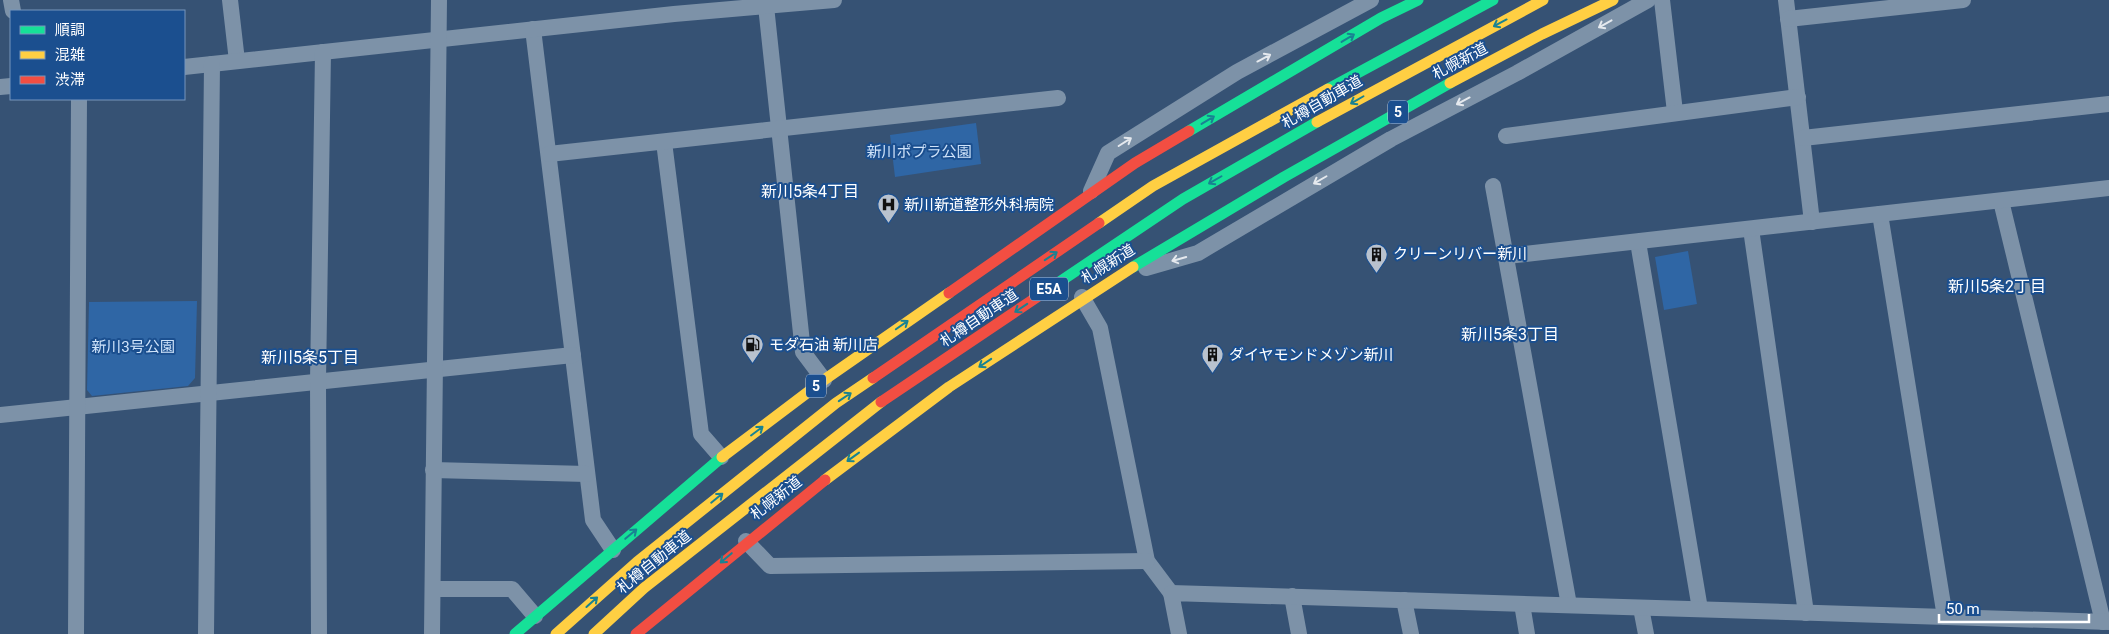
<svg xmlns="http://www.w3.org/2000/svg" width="2109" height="634" font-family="Roboto,'Noto Sans JP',sans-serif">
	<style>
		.green { fill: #2f66a5 }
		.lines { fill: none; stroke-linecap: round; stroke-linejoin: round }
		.street { stroke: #7d92a8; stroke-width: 16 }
		.fast { stroke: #16e098; stroke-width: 11 }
		.slow { stroke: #ffcf43; stroke-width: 11 }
		.jam { stroke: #f24e42; stroke-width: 11 }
		.oneway { stroke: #198292 }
		.oneway2 { stroke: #e5e9ee }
		.labels { text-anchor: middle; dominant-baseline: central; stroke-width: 4; stroke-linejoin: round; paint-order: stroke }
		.shield { fill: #1b4f8f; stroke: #bbcadd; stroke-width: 1 }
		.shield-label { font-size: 14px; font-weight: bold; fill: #fff }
		.street-label { font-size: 15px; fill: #fff; stroke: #1b4f8f }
		.park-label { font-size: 15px; fill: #cfe3fa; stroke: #1b4f8f }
		.poi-label { font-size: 15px; fill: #fff; stroke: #1b4f8f; text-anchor: start }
		.neighbourhood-label { font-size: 16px; fill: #fff; stroke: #1b4f8f }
	</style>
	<rect width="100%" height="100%" fill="#365274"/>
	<g class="green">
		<path d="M976 123 981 164 895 177 890 135Z"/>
		<path d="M1688 251 1697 304 1664 310 1655 257Z"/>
		<path d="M197 301 195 378 188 386 92 396 87 390 89 302Z"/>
	</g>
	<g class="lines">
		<g class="street">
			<path d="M11 0 13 11"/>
			<path d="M230 0 237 61"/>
			<path d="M1662 0 1675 112"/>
			<path d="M1786 0 1812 222"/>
			<path d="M766 6 803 352 824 380"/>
			<path d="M1788 19 1963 0"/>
			<path d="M533 29 593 520 613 550"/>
			<path d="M184 67 674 14 834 0"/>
			<path d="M0 87 11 86"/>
			<path d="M1506 136 1798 97"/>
			<path d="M1803 138 2109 104"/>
			<path d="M664 142 701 434 721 457"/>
			<path d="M549 154 1058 98"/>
			<path d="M1493 186 1569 605"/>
			<path d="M1091 191 1108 153 1237 72 1371 0"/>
			<path d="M2001 201 2103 622"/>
			<path d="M1880 214 1945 617"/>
			<path d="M1751 229 1806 613"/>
			<path d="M1638 242 1700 609"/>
			<path d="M1507 256 2109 188"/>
			<path d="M1146 268 1198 253 1391 139 1517 73 1648 0"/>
			<path d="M1082 297 1100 328 1147 561 1171 593"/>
			<path d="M0 415 573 355"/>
			<path d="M433 470 587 474"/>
			<path d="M746 541 770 566 1147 561"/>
			<path d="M433 589H512L535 616"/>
			<path d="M1292 596 1299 634"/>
			<path d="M1404 600 1411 634"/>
			<path d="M1522 604 1527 634"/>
			<path d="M1641 608 1646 634"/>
			<path d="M76 634 79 99"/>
			<path d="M206 634 212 64"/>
			<path d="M319 634 318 381 323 52"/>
			<path d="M432 634 439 0"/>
			<path d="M1179 634 1171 593 2109 622"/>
		</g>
		<g class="fast">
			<path d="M1328 89 1493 0"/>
			<path d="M1189 131 1381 18 1418 0"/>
			<path d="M1133 267 1284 177 1450 83"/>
			<path d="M1049 289 1183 199 1317 122"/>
			<path d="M515 634 722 457"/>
		</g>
		<g class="slow">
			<path d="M1450 83 1542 34 1613 0"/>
			<path d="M1317 122 1543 0"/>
			<path d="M1099 223 1153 186 1328 89"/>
			<path d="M722 457 824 380 949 293"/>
			<path d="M825 480 949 387 1133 267"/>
			<path d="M556 634 637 562 836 403 873 378"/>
			<path d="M594 634 644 588 881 402"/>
		</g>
		<g class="jam">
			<path d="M949 293 1135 163 1189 131"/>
			<path d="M873 378 1099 223"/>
			<path d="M881 402 1049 289"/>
			<path d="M636 634 825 480"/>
		</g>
	</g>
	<defs><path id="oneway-shaft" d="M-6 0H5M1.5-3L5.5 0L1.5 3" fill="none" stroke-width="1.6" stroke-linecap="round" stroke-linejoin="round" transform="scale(1.25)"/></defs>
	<g class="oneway">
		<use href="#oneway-shaft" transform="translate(1500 23) rotate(152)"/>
		<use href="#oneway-shaft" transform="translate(1348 38) rotate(-31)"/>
		<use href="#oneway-shaft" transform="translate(1357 100) rotate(150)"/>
		<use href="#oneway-shaft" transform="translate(1208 120) rotate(-31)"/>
		<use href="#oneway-shaft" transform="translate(1215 180) rotate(150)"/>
		<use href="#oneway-shaft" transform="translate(1051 256) rotate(-34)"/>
		<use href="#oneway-shaft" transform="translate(1021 308) rotate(146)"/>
		<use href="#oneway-shaft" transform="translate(902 325) rotate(-35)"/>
		<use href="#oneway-shaft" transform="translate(985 363) rotate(146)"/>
		<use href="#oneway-shaft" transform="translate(845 397) rotate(-34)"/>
		<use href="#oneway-shaft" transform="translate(757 431) rotate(-37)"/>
		<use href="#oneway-shaft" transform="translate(853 457) rotate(144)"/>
		<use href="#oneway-shaft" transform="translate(717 498) rotate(-39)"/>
		<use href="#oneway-shaft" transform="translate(631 534) rotate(-40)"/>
		<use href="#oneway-shaft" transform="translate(726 558) rotate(140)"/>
		<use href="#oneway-shaft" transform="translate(592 602) rotate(-42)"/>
	</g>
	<g class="oneway2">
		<use href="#oneway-shaft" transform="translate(1605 24) rotate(151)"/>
		<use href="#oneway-shaft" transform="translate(1264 58) rotate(-28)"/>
		<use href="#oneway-shaft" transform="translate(1463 101) rotate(152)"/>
		<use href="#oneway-shaft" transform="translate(1125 142) rotate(-32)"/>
		<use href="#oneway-shaft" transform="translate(1320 180) rotate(150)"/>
		<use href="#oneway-shaft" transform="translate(1179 259) rotate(164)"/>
	</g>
	<defs>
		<symbol id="hospital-pin" viewBox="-11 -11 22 30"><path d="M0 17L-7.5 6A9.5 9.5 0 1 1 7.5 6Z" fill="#b9c2ce" stroke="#1b4f8f"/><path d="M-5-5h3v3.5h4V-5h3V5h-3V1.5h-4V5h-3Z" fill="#111"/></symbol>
		<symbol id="building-pin" viewBox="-11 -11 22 30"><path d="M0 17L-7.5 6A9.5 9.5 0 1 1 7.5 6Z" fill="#b9c2ce" stroke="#1b4f8f"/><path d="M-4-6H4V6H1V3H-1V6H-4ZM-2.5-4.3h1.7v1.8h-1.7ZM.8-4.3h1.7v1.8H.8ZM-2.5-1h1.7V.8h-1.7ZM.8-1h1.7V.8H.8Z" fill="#111"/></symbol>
		<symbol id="fuel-pin" viewBox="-11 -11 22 30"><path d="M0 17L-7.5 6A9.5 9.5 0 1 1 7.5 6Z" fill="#b9c2ce" stroke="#1b4f8f"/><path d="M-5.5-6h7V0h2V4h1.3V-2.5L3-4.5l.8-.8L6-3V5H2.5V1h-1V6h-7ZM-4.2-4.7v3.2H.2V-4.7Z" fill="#111"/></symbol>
	</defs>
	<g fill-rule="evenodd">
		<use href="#hospital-pin" x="876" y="192" width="25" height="34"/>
		<use href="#building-pin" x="1364" y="242" width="25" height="34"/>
		<use href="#fuel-pin" x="740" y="332" width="25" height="34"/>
		<use href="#building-pin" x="1200" y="342" width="25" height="34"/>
	</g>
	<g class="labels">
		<g class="shield">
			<rect x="1388" y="100.5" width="20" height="23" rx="4"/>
			<rect x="1030" y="277.5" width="38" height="23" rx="4"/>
			<rect x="806" y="374.5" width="20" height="23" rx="4"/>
		</g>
		<g class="shield-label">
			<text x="1398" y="112">5</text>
			<text x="1049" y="289">E5A</text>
			<text x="816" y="386">5</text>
		</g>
		<g class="street-label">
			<text transform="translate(1460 61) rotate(-28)">札幌新道</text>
			<text transform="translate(1322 102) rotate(-30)">札樽自動車道</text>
			<text transform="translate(1108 264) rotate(-32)">札幌新道</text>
			<text transform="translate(979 318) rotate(-34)">札樽自動車道</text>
			<text transform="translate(776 498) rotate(-38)">札幌新道</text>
			<text transform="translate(654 562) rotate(-39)">札樽自動車道</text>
		</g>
		<g class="park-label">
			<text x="919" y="152">新川ポプラ公園</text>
			<text x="133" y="347">新川3号公園</text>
		</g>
		<g class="poi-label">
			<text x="904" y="205">新川新道整形外科病院</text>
			<text x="1393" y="254">クリーンリバー新川</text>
			<text x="769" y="345">モダ石油 新川店</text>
			<text x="1229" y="355">ダイヤモンドメゾン新川</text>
		</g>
		<g class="neighbourhood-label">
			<text x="810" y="191">新川5条4丁目</text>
			<text x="1997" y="286">新川5条2丁目</text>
			<text x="1510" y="334">新川5条3丁目</text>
			<text x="310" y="357">新川5条5丁目</text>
		</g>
	</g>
	<rect x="10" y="10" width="175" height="90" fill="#1b4f8f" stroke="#7695bc"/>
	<rect x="20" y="26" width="25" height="8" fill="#16e098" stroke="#7695bc"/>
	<text x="55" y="35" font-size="15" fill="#ffffff">順調</text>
	<rect x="20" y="51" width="25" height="8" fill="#ffcf43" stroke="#7695bc"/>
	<text x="55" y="60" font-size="15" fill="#ffffff">混雑</text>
	<rect x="20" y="76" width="25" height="8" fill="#f24e42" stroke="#7695bc"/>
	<text x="55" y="85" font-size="15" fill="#ffffff">渋滞</text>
	<path d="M1939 614v8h150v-8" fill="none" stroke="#ffffff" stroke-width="2.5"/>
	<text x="1946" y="614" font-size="15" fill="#ffffff" stroke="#1b4f8f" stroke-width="4" paint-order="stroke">50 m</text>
</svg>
